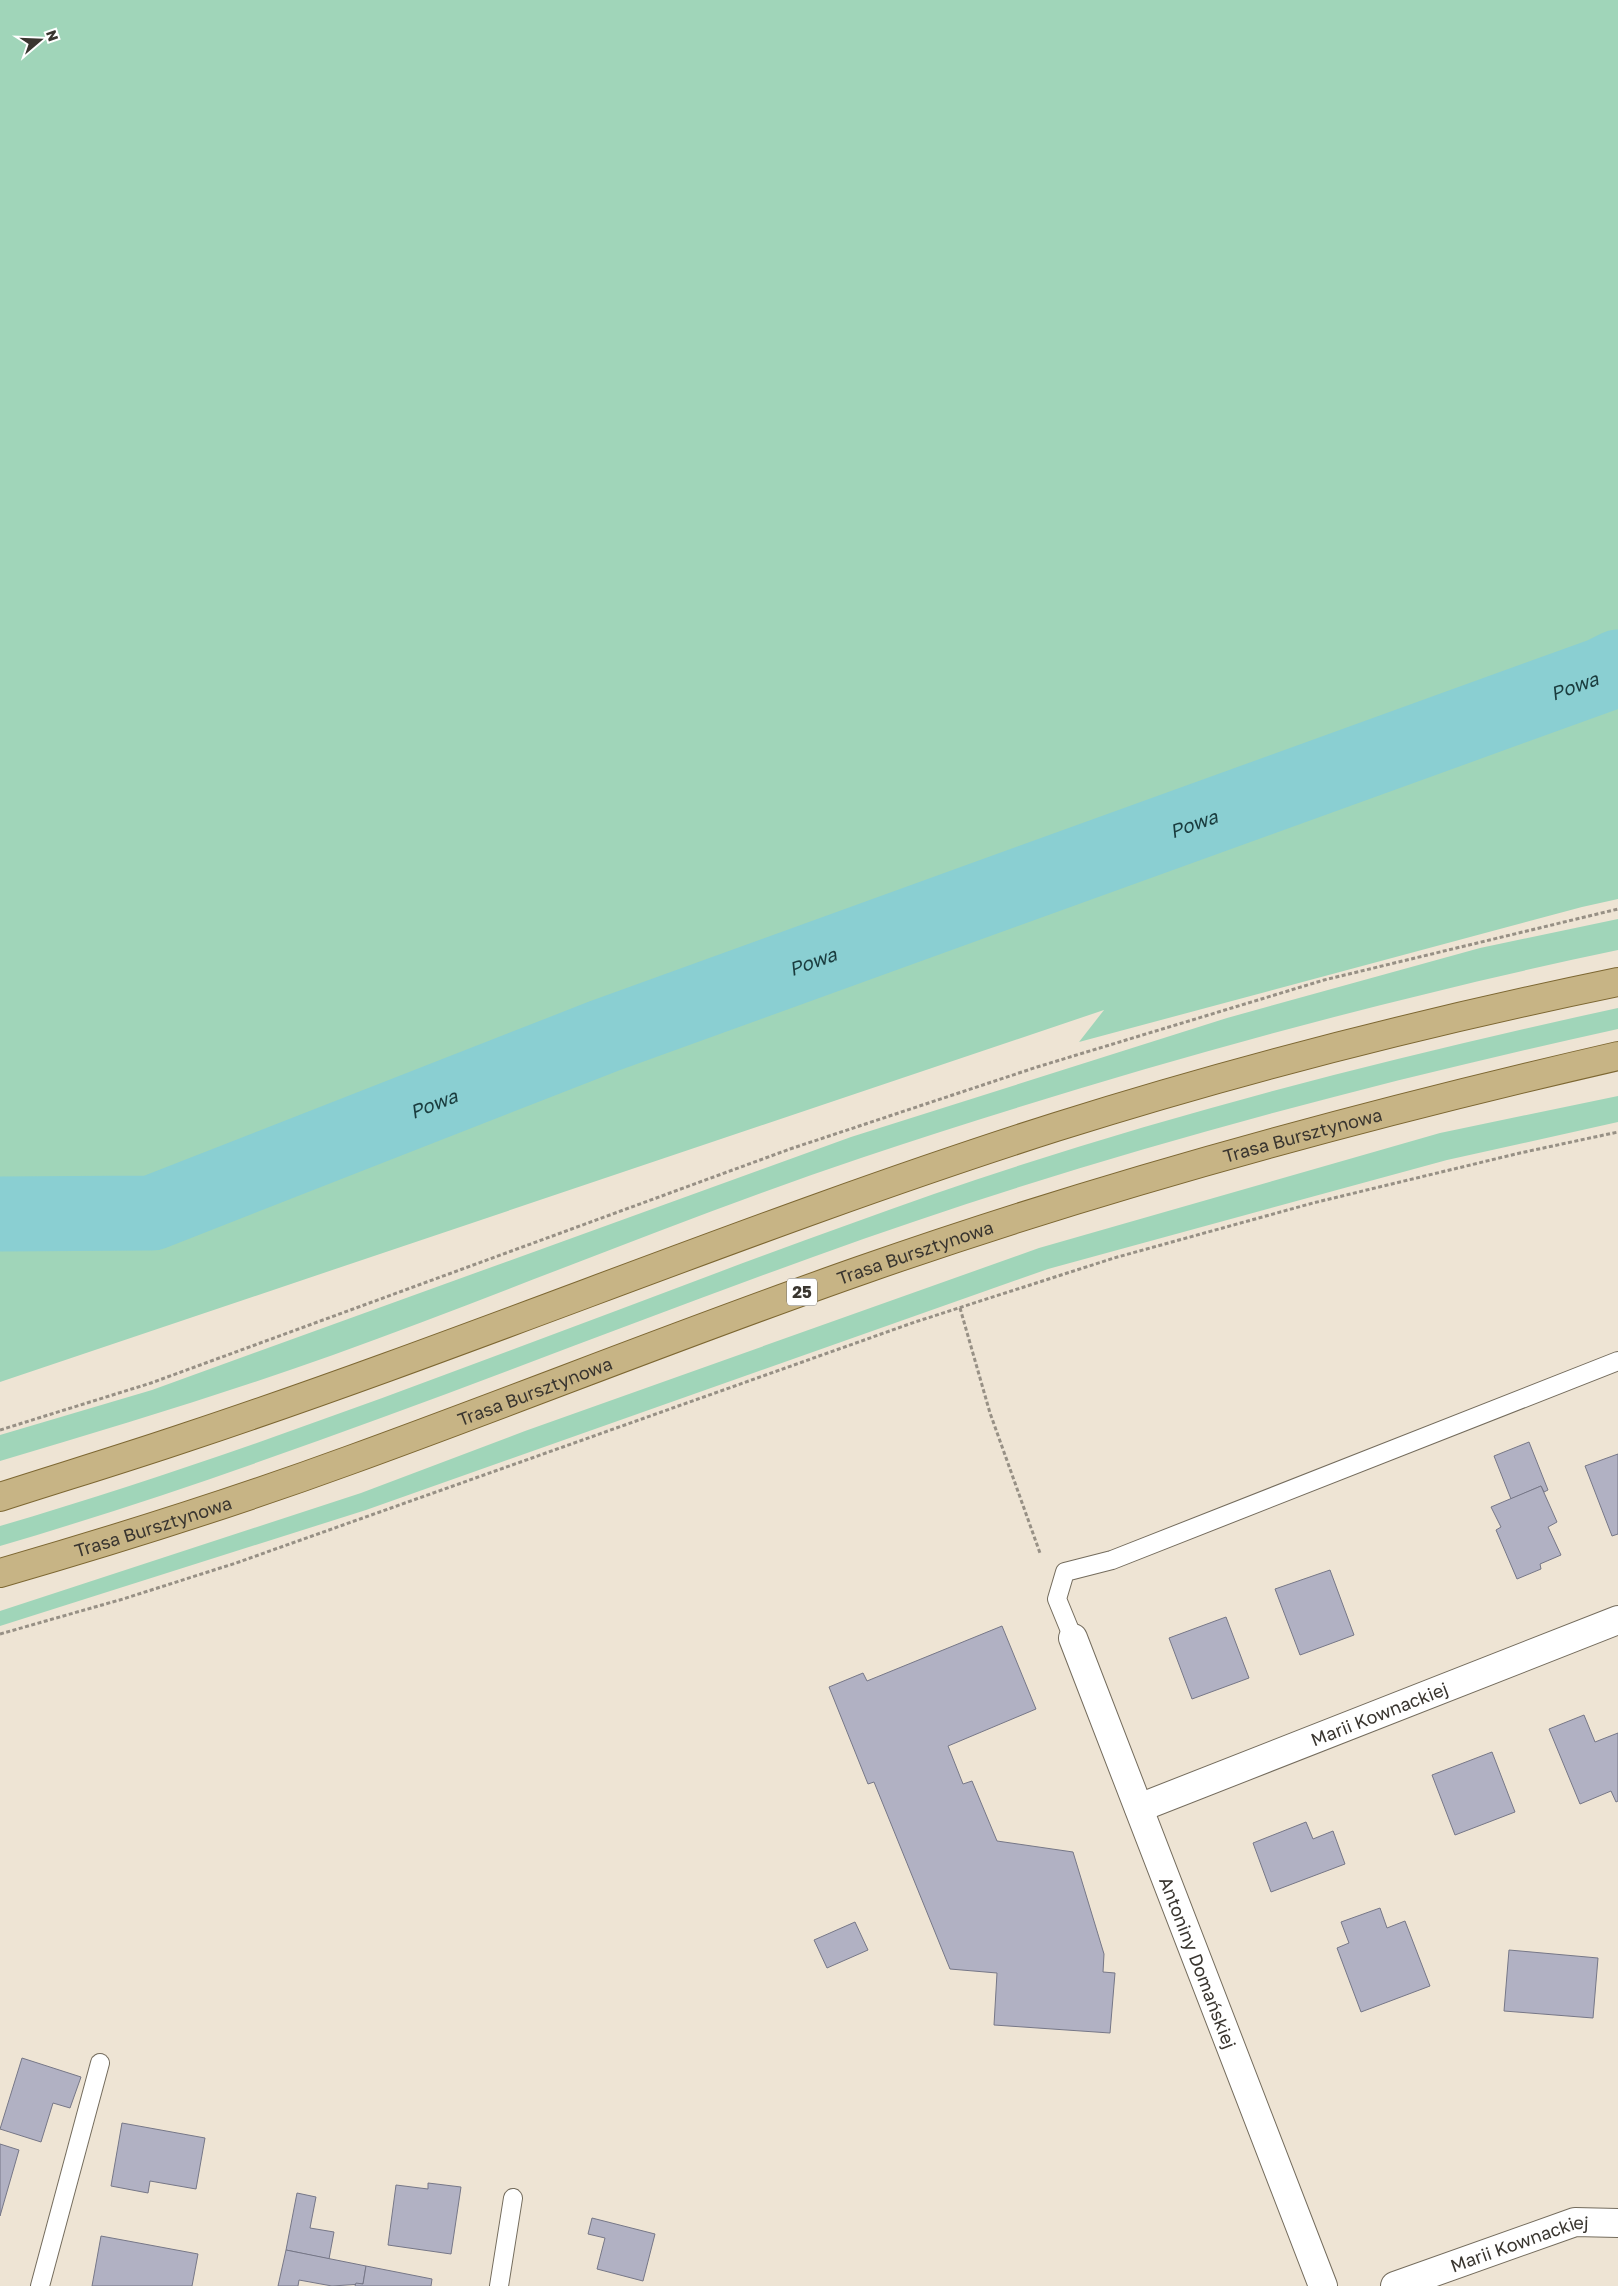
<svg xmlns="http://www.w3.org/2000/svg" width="1618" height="2286" font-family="'Golos Text',sans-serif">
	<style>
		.green { fill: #a0d5b9 }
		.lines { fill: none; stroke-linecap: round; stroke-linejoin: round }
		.river { stroke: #8acfd2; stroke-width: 75 }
		.building { fill: #b1b1c3; stroke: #767787 }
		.lane-casing { stroke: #746c5d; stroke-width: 20 }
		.street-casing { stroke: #746c5d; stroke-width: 30 }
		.primary-casing { stroke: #7d6732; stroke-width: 30 }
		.path { stroke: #979085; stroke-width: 3; stroke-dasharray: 4 2.5; stroke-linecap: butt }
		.lane { stroke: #fff; stroke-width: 18 }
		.street { stroke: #fff; stroke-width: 28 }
		.primary { stroke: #c7b485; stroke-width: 28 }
		.labels { text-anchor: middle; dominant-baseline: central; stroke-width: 4.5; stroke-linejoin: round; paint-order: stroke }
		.shield { fill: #fff; stroke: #74726d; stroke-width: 1 }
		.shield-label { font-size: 16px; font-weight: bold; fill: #39352f }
		.street-label { font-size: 18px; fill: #39352f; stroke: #fff }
		.water-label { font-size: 19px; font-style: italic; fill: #1a3c3e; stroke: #fff }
	</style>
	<rect width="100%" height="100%" fill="#eee4d4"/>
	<g class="green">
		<path d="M0 0H1618V899L1582 907 1079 1042 1104 1010 0 1382Z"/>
		<path d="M1618 919V950C1362 1004 1110 1075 861 1158 683 1218 510 1291 333 1355 224 1394 112 1428 0 1461V1435L152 1390 851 1137 1227 1018 1480 948Z"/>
		<path d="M1618 1008V1029C1345 1089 1075 1162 813 1257 542 1355 276 1465 0 1546V1526C317 1433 622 1303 934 1194 1157 1117 1387 1058 1618 1008Z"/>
		<path d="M1618 1096V1122L1447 1160 1048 1269 366 1510 0 1626V1611L361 1493 525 1431 1039 1248 1440 1133Z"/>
	</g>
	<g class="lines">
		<path class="river" id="s1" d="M0 1214 152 1213 604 1036 1602 675 1618 667"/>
	</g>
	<g class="building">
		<path d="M1529 1442 1548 1490 1544 1492 1541 1486 1511 1499 1494 1456Z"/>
		<path d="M1618 1454V1534L1612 1536 1585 1466Z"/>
		<path d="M1541 1486 1557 1522 1548 1527 1561 1555 1540 1564 1541 1569 1517 1579 1496 1530 1501 1527 1491 1507Z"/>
		<path d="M1330 1570 1354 1635 1300 1655 1275 1589Z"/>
		<path d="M1226 1617 1249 1678 1192 1699 1169 1638Z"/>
		<path d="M1002 1626 1036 1709 948 1746 963 1784 972 1781 997 1841 1073 1852 1104 1954 1103 1972 1115 1973 1110 2033 994 2025 997 1973 950 1969 874 1782 868 1784 829 1687 863 1673 867 1681Z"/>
		<path d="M1584 1715 1595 1742 1618 1733V1801L1616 1802 1611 1791 1580 1804 1549 1729Z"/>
		<path d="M1492 1752 1515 1812 1455 1835 1432 1775Z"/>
		<path d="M1306 1822 1313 1839 1333 1831 1345 1864 1271 1892 1253 1843Z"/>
		<path d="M1380 1908 1387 1928 1405 1921 1430 1986 1361 2012 1337 1948 1349 1943 1341 1922Z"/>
		<path d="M855 1922 868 1950 827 1968 814 1940Z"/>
		<path d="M1509 1950 1598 1958 1593 2018 1504 2011Z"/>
		<path d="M22 2058 81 2077 70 2108 53 2103 41 2142 0 2129Z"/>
		<path d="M122 2123 205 2138 196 2189 150 2181 148 2193 111 2186Z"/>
		<path d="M0 2144 19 2150 0 2216Z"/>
		<path d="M428 2183 461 2187 451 2254 388 2245 396 2185 428 2189Z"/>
		<path d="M297 2193 316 2197 310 2228 334 2232 329 2259 286 2250Z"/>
		<path d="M592 2218 655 2234 643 2281 597 2269 605 2238 588 2234Z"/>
		<path d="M101 2236 198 2254 192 2286H92Z"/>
		<path d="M286 2250 366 2266 363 2284 332 2286 299 2280 298 2286H278Z"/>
		<path d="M366 2266 432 2279 431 2286H355L356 2283 363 2284Z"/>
	</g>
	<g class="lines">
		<defs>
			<g id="lane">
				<path d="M1073 1638 1057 1599 1065 1572 1112 1560 1618 1361"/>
				<path d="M40 2286 100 2063"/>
				<path d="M499 2286 513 2198"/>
			</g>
			<g id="street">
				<path id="s2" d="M1073 1638 1323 2286"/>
				<path id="s3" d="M1139 1808 1618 1620"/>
				<path id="s4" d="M1395 2286 1575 2222 1618 2223"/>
			</g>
			<g id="primary">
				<path d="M0 1497C62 1477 125 1458 187 1437 479 1340 763 1220 1056 1127 1240 1069 1429 1021 1618 982"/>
				<path id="s5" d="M0 1573C118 1539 235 1502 350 1460 521 1398 690 1330 862 1270 1110 1183 1362 1115 1618 1056"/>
			</g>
		</defs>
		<use href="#lane" class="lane-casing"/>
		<use href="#street" class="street-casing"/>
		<use href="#primary" class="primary-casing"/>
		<g class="path">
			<path d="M960 1308 990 1413 1040 1553"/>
			<path d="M0 1430 151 1383 790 1149 1037 1067 1324 980 1618 909"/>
			<path d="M0 1634 123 1599 236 1563 915 1322 1114 1258 1313 1203 1520 1153 1618 1132"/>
		</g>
		<use href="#lane" class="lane"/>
		<use href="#street" class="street"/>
		<use href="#primary" class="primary"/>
	</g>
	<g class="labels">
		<rect class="shield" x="787" y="1278.5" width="30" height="27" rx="4"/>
		<g class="shield-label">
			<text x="802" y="1292">25</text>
		</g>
		<g class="street-label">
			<text stroke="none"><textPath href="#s5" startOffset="1375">Trasa Bursztynowa</textPath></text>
			<text stroke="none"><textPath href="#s5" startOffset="970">Trasa Bursztynowa</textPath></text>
			<text stroke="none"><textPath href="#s5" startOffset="565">Trasa Bursztynowa</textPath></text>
			<text stroke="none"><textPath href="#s5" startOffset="160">Trasa Bursztynowa</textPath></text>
			<text stroke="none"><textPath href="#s3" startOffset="258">Marii Kownackiej</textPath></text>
			<text stroke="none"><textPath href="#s2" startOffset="348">Antoniny Domańskiej</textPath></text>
			<text stroke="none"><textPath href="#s4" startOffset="132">Marii Kownackiej</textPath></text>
		</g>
		<g class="water-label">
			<text stroke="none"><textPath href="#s1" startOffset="1669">Powa</textPath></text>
			<text stroke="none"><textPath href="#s1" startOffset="1264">Powa</textPath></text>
			<text stroke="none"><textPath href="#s1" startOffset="859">Powa</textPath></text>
			<text stroke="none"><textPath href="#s1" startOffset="454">Powa</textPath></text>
		</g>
	</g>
	<g transform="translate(40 40) rotate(71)" stroke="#ffffff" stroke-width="4" paint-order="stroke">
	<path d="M0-4L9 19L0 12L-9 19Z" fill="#39352f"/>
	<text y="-8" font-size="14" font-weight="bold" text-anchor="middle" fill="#39352f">N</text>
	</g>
</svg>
